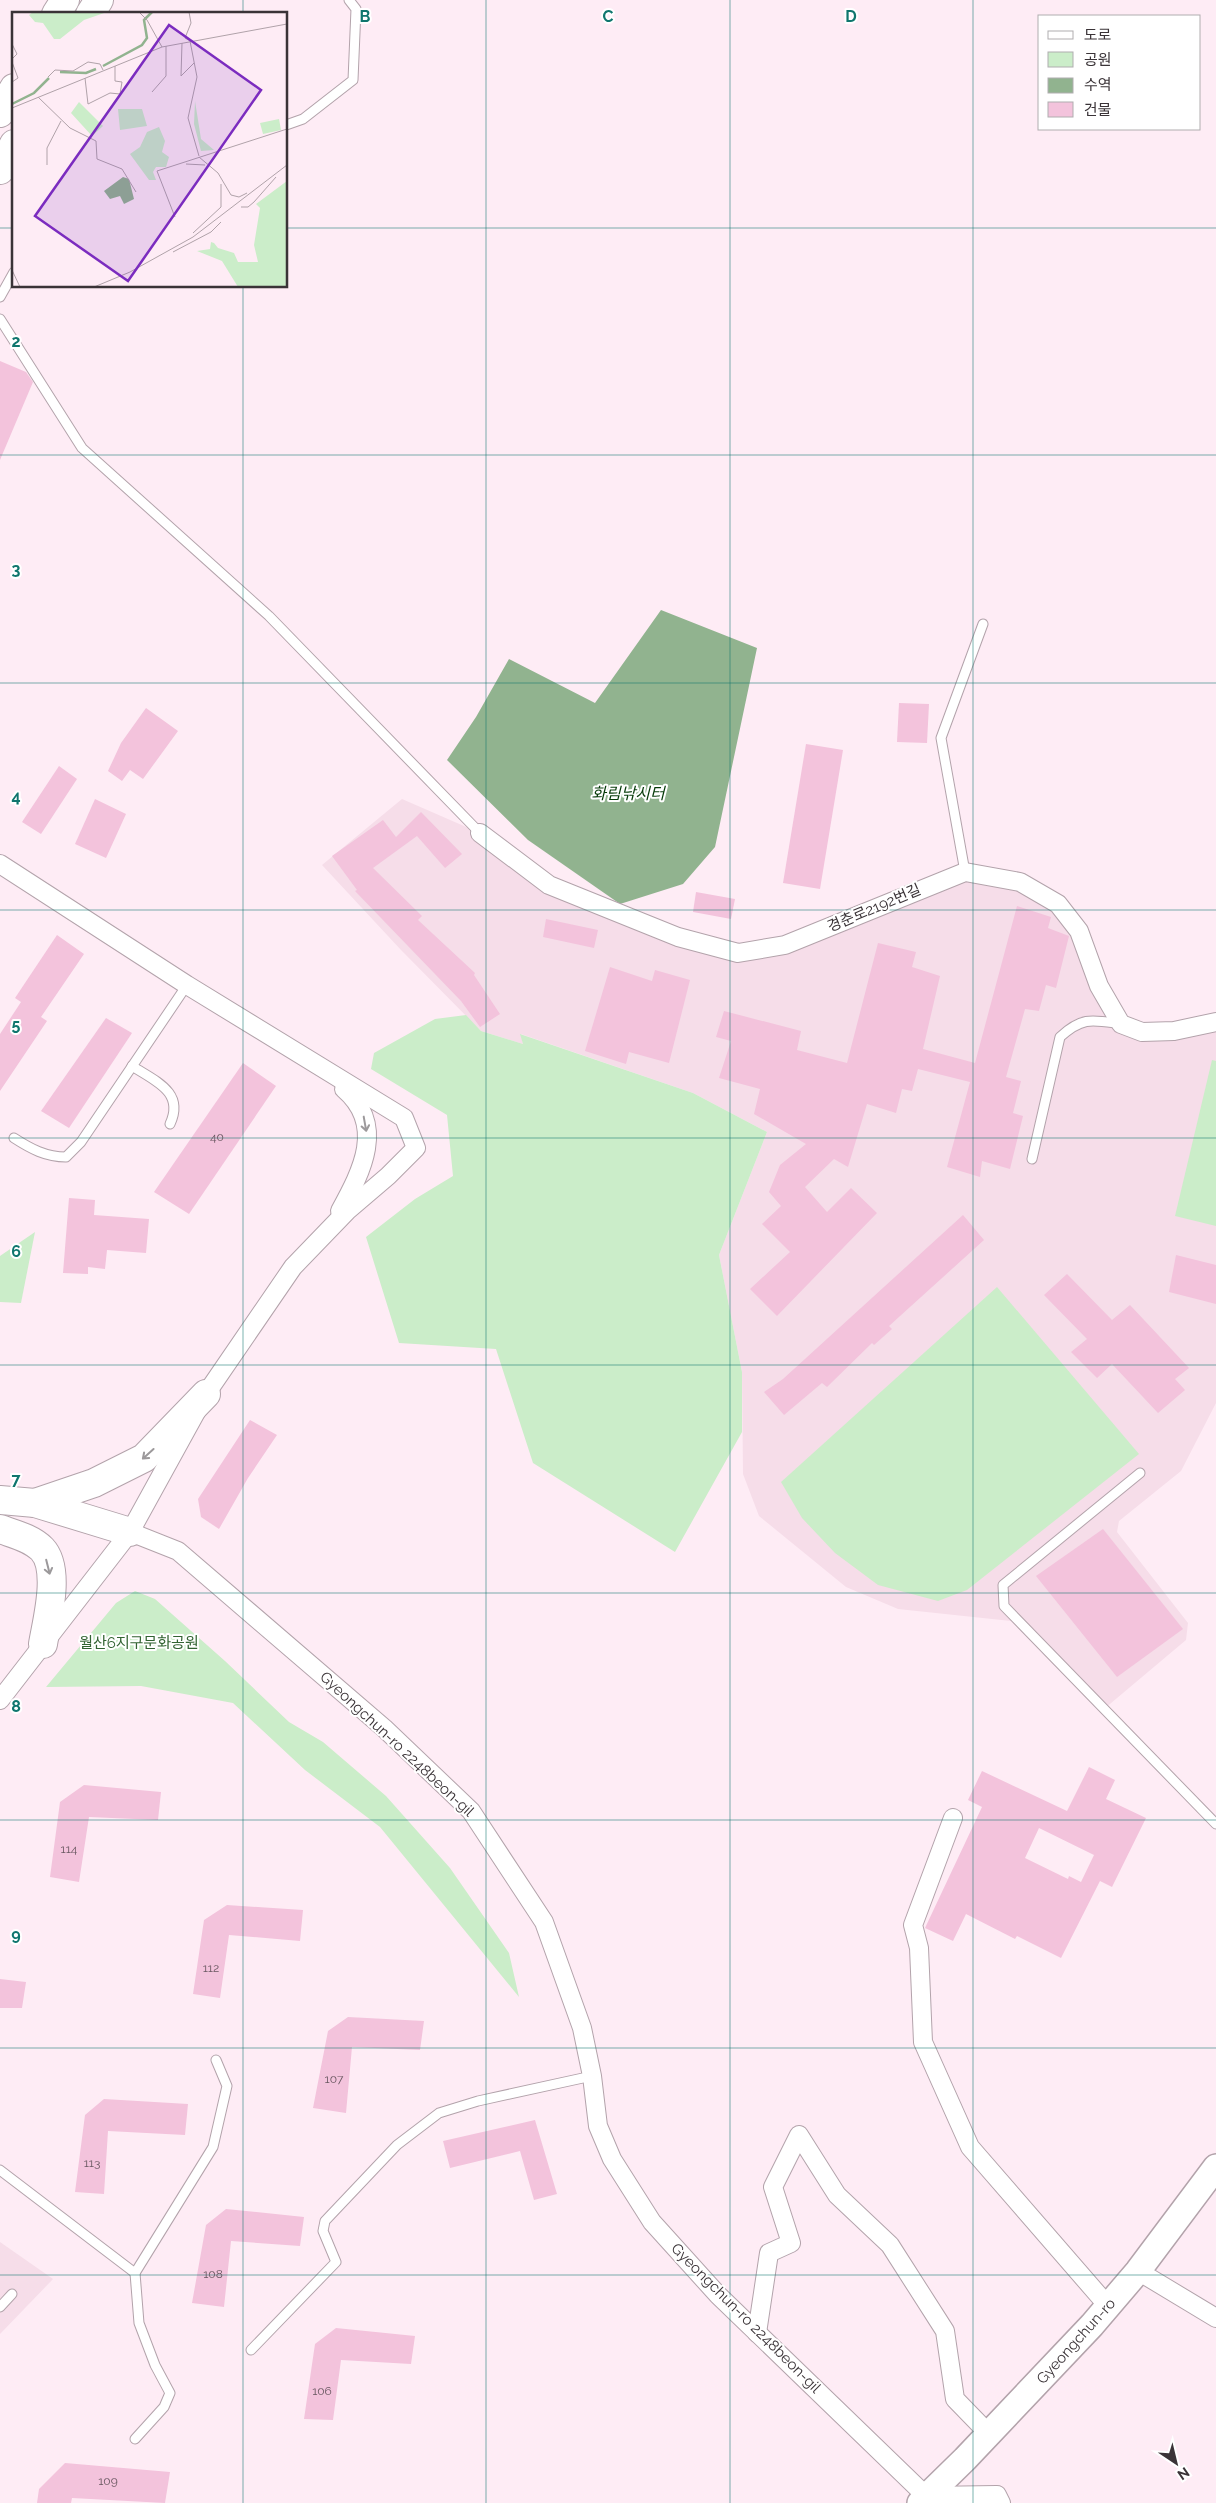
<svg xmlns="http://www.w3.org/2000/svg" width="1216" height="2503" font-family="Raleway,'Noto Sans KR',sans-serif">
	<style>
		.built { fill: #f6dde9 }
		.green { fill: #cbedc9 }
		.water { fill: #91b38f }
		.building { fill: #f3c3dc; fill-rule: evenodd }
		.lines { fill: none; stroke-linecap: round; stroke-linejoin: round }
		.lane-casing { stroke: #b3a3ab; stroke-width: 11 }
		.street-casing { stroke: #b3a3ab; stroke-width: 20 }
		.secondary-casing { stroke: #b3a3ab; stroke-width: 28 }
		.highway-casing { stroke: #b3a3ab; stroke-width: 30 }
		.lane { stroke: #fff; stroke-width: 9 }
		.street { stroke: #fff; stroke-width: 18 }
		.secondary { stroke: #fff; stroke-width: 25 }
		.highway { stroke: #fff; stroke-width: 28 }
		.oneway { stroke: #9c999b }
		.grid { fill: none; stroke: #0f766e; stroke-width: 1; stroke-opacity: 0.55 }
		.labels { text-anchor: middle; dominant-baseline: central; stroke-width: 4; stroke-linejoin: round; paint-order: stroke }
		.number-label { font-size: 12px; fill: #685760 }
		.street-label { font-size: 15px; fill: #3a3337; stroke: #fff }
		.park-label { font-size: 15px; fill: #326332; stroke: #fff }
		.water-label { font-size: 16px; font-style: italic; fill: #053a08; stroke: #fff }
		.inset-river { fill: none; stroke: #91b38f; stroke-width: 2.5 }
		.inset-road { fill: none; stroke: #b0a2a9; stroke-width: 1 }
		.view { fill: #7b2cbf; fill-opacity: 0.15; stroke: #7b2cbf; stroke-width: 2.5 }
		.inset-edge { fill: none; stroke: #3a3337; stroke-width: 2.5 }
		.grid-label { font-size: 16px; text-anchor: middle; font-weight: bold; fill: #0f766e; stroke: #fff; stroke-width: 4; stroke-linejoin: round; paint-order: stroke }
	</style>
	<rect width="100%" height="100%" fill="#feecf5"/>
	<g class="built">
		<path d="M402 799 480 833 549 885 738 953 965 872 1058 904 1121 1024 1216 1022V1403L1181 1471 1119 1521 1117 1532 1188 1623 1186 1640 1104 1709 1020 1622 898 1609 846 1587 759 1516 743 1474 742 1372 719 1255 767 1132 693 1093 521 1034 523 1044 481 1031 401 950 322 865Z"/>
		<path d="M0 2242 53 2279 0 2334Z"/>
	</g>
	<g class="green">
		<path d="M466 1015 481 1031 523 1044 520 1034 693 1093 767 1132 719 1255 742 1372V1432L675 1552 533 1463 496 1349 399 1343 366 1237 415 1199 453 1176 447 1115 371 1069 374 1053 435 1019Z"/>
		<path d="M1212 1060 1216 1061V1226L1175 1216Z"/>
		<path d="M35 1232 21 1303 0 1302V1256Z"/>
		<path d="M997 1287 1139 1454 967 1590 938 1601 878 1585 835 1553 802 1518 781 1482Z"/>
		<path d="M135 1591 155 1599 225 1661 289 1722 323 1742 386 1796 450 1868 509 1953 519 1997 380 1827 305 1770 233 1703 141 1686 46 1687 116 1603Z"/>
	</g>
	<path class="water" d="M661 610 757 648 715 847 683 884 620 904 528 840 447 760 476 717 509 659 595 703Z"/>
	<g class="building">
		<path d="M0 361 26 372 33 382 0 460Z"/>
		<path d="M899 703 929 704 927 743 897 742Z"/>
		<path d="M146 708 178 731 143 779 130 770 122 781 108 771 121 743Z"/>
		<path d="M806 744 843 750 820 889 783 883Z"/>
		<path d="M59 766 77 779 41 834 22 822Z"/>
		<path d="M95 799 126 814 106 858 75 844Z"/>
		<path d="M421 812 462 854 445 868 417 836 373 868 422 916 418 920 475 973 474 975 500 1014 480 1027 461 1001 355 891 357 890 332 856 383 820 396 837Z"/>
		<path d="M696 892 735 899 731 919 693 912Z"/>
		<path d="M1017 906 1051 917 1048 928 1069 936 1056 988 1046 985 1039 1011 1025 1009 1006 1077 1021 1081 1013 1113 1023 1116 1010 1169 982 1161 980 1177 947 1167 970 1082 918 1069 912 1091 902 1089 896 1113 867 1104 848 1167 834 1159 805 1187 827 1212 851 1188 877 1213 777 1316 750 1289 790 1252 762 1224 781 1206 769 1192 780 1165 806 1144 754 1114 760 1089 719 1078 731 1041 716 1037 724 1011 801 1031 797 1050 847 1063 878 943 916 952 912 967 940 976 923 1049 975 1063Z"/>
		<path d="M546 919 598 930 594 948 543 937Z"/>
		<path d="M57 935 84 954 41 1017 47 1021 0 1091V1034L21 1002 15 998Z"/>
		<path d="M610 967 652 981 655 970 690 980 669 1063 629 1052 626 1064 585 1051Z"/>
		<path d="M106 1018 132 1033 69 1128 41 1111Z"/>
		<path d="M243 1063 276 1086 189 1214 154 1192Z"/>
		<path d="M69 1198 95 1200 94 1215 149 1219 146 1253 107 1250 105 1269 88 1267V1274L63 1273Z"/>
		<path d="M963 1215 984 1240 889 1326 892 1329 874 1345 872 1343 827 1387 822 1383 784 1415 764 1392 783 1379Z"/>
		<path d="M1176 1255 1216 1265V1304L1169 1292Z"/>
		<path d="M1067 1274 1112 1320 1130 1305 1189 1368 1175 1379 1185 1390 1158 1413 1112 1364 1097 1378 1071 1352 1087 1339 1044 1295Z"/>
		<path d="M250 1420 277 1435 248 1478 219 1529 201 1517 198 1499Z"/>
		<path d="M1103 1529 1183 1629 1117 1677 1036 1576Z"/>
		<path d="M1089 1767 1115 1780 1106 1799 1146 1818 1112 1887 1100 1881 1061 1958 1017 1936 1015 1939 966 1914 953 1941 925 1928 982 1807 968 1800 982 1771 1067 1811ZM1039 1828 1094 1855 1081 1882 1069 1876 1068 1879 1025 1858Z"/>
		<path d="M84 1785 161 1792 158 1820 89 1817 79 1882 50 1877 60 1802Z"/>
		<path d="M227 1905 303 1910 300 1941 229 1935 220 1998 193 1994 204 1920Z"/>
		<path d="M0 1979 26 1982 22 2008H0Z"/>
		<path d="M348 2017 424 2021 420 2050 352 2047 346 2113 313 2108 328 2031Z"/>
		<path d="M104 2099 188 2104 185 2135 108 2131 104 2194 75 2192 85 2115Z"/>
		<path d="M535 2120 557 2194 534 2200 520 2151 450 2168 443 2141Z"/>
		<path d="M226 2209 304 2217 300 2246 231 2241 224 2307 192 2303 206 2225Z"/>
		<path d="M336 2328 415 2336 411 2364 341 2360 333 2420 304 2419 315 2344Z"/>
		<path d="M65 2463 170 2472 165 2503 72 2498 71 2503H37L39 2489Z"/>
	</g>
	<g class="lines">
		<defs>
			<g id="lane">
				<path d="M286 125 303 119 353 80 356 9 349 0"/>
				<path d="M0 297 14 272"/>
				<path d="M0 319 82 448 269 616 480 833"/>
				<path d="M965 872 941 738 983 624"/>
				<path d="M132 1066C155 1081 185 1092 170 1124"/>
				<path d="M14 1138C31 1149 46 1157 66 1157L81 1142 187 985"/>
				<path d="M1032 1159 1060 1037C1083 1016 1093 1020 1121 1024"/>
				<path d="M1140 1473 1003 1585 1004 1606 1216 1824"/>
				<path d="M0 2170 135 2273"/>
				<path d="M0 2307 12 2294"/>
				<path d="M251 2350 336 2262 323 2231 325 2221 397 2145 439 2113 478 2101 592 2076"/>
				<path d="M135 2439 164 2407 170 2393 155 2365 139 2323 135 2273 213 2147 227 2086 216 2060"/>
			</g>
			<g id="street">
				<path d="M480 833 549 885 678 937 738 953 785 945 965 872 1020 882 1058 904 1079 931 1099 986 1121 1024 1142 1032 1174 1031 1216 1022"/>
				<path d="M0 864 187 985 404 1118 416 1148 388 1176 347 1211 293 1267 206 1394 130 1532 0 1700"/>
				<path d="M340 1211C362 1171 386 1125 344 1089"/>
				<path d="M130 1532 178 1551 384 1728 471 1811 544 1922 582 2028 592 2076 598 2126 612 2159 652 2222 718 2295 926 2496 997 2495 1001 2503"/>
				<path d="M953 1818 913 1925 919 1948 923 2042 970 2147 1108 2306"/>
				<path d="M1138 2271 1216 2318"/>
				<path d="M757 2333 769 2253 791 2243 773 2187 799 2135 837 2195 890 2245 945 2331 955 2399 989 2434"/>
			</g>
			<path id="secondary" d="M920 2503 965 2459 1092 2325 1138 2271 1216 2167"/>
			<g id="highway">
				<path d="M56 14 65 0"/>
				<path d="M90 14 99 0"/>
				<path d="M0 113 14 88"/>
				<path d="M0 170 14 144"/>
				<path d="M0 1500 35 1503 130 1532"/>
				<path d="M35 1503 94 1483 144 1458 206 1394"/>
				<path d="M0 1529C14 1534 31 1538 42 1549 61 1569 47 1620 43 1644"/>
			</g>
		</defs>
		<use href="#lane" class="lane-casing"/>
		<use href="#street" class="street-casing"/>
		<use href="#secondary" class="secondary-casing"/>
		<use href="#highway" class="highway-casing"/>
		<use href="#lane" class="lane"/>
		<use href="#street" class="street"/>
		<use href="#secondary" class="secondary"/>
		<use href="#highway" class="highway"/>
	</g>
	<defs><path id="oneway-shaft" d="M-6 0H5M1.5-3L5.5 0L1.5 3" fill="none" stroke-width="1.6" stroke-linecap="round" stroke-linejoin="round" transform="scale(1.25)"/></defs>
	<g class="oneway">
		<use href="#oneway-shaft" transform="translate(365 1124) rotate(80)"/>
		<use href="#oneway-shaft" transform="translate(148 1454) rotate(138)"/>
		<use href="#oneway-shaft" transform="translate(48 1567) rotate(76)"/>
	</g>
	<path class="grid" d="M243 0V14M486 0V2503M730 0V2503M973 0V2503M0 228H14M286 228H1216M243 286V2503M0 455H1216M0 683H1216M0 910H1216M0 1138H1216M0 1365H1216M0 1593H1216M0 1820H1216M0 2048H1216M0 2275H1216"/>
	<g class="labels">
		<g class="number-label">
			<text x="217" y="1137">40</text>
			<text x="69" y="1849">114</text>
			<text x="211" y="1968">112</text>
			<text x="334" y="2079">107</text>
			<text x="92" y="2163">113</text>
			<text x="213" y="2274">108</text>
			<text x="322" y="2391">106</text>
			<text x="108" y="2481">109</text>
		</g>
		<g class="street-label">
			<text transform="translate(874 908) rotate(-23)">경춘로2192번길</text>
			<text transform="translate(397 1744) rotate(43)">Gyeongchun-ro 2248beon-gil</text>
			<text transform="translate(746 2318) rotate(45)">Gyeongchun-ro 2248beon-gil</text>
			<text transform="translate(1076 2341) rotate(-48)">Gyeongchun-ro</text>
		</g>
		<g class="park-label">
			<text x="139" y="1643">월산6지구문화공원</text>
		</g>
		<g class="water-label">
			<text x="628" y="793">화림낚시터</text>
		</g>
	</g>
	<g transform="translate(12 12)">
		<rect width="275" height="275" fill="#feecf5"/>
		<path d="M21 0H95L72 8 48 27H42L31 11 23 10 17 3ZM183 89 189 127 202 138 189 139 182 112ZM67 90 91 114 80 124 59 101ZM106 97H130L135 114 108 118ZM267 107 269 118 251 122 248 111ZM147 115 153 129 150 140 157 145 154 155H144L141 160 144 168H137L118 142 128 135 135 120ZM275 169V275H226L210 249 185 239 198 237 199 230 202 231 206 236 222 241 226 250H246L242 233 248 196 244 192Z" fill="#cbedc9"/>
		<path d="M111 165 117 167 122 187 112 192 108 184 98 187 92 179Z" fill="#91b38f"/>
		<path class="inset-river" d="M91 54 130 33 135 26 132 8 140 0M48 60 74 61 84 57M0 92 22 81 37 66"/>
		<path class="inset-road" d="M127 0 135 8 150 35M177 0 179 11 173 26 178 29 185 65 176 106 187 144M170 31 169 64 182 51M0 32 5 42 0 47M0 50 6 66 0 70M36 65 43 58 61 59 76 50 88 52 91 58M73 66 76 92 98 81 108 82 110 70 103 69V54M140 80 154 64V34M26 85 58 116 84 129 85 147 110 157 124 180M0 96 150 35 275 12M187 145 206 161 219 183 227 185 235 181M174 152 193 153M35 153V136L49 109M229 195H236L242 190 264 165M163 205 145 159 275 117M181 221 209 195V172M161 240 199 220 209 210M0 258 8 275M82 275 118 260 181 225 275 153"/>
		<path class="view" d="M157 13 249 78 116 269 23 204Z"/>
		<rect width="275" height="275" class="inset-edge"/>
	</g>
	<g class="grid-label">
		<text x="365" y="22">B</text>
		<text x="608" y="22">C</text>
		<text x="851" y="22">D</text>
		<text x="16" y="347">2</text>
		<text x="16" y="575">3</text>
		<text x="16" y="802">4</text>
		<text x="16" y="1030">5</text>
		<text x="16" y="1257">6</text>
		<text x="16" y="1485">7</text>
		<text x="16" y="1712">8</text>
		<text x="16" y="1940">9</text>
	</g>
	<rect x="1038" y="15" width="162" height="115" fill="#ffffff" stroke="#b0adaf"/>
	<rect x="1048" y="31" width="25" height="8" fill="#ffffff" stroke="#b0adaf"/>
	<text x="1084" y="40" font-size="15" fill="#3a3337">도로</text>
	<rect x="1048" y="52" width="25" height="15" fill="#cbedc9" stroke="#b0adaf"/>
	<text x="1084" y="65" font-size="15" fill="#3a3337">공원</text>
	<rect x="1048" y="78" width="25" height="15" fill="#91b38f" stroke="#b0adaf"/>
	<text x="1084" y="90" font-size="15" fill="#3a3337">수역</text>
	<rect x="1048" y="102" width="25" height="15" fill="#f3c3dc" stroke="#b0adaf"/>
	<text x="1084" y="115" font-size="15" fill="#3a3337">건물</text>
	<g transform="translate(1176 2463) rotate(145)" stroke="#ffffff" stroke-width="4" paint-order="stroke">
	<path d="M0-4L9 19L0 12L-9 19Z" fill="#3a3337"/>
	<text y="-8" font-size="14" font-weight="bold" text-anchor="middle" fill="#3a3337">N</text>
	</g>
</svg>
